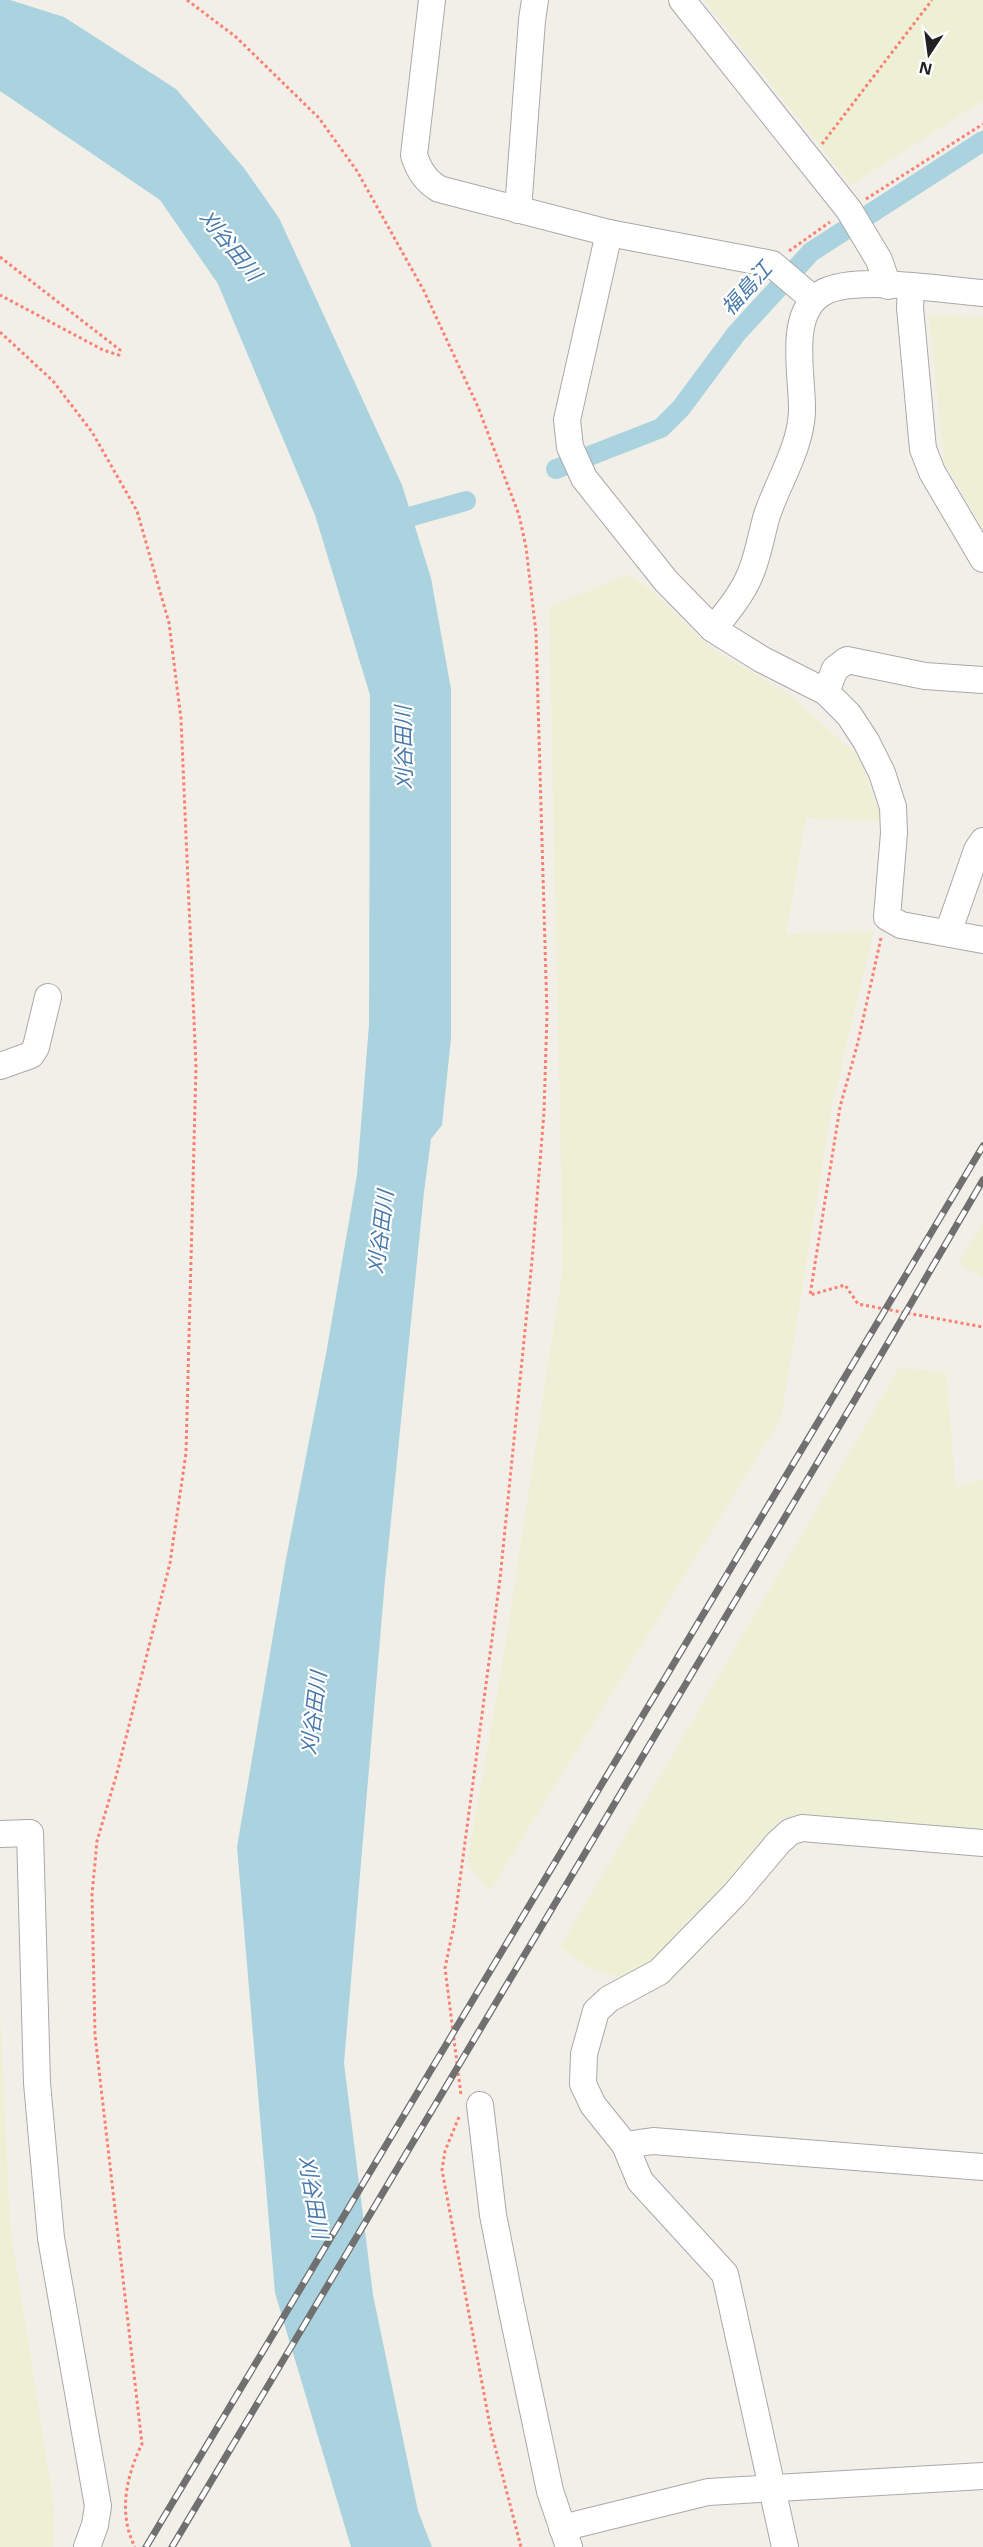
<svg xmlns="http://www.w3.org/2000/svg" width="983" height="2547" font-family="'Noto Sans','Noto Sans JP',sans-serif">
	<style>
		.farmland { fill: #eef0d5 }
		.water { fill: #aad3df }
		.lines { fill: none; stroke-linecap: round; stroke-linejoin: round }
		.canal { stroke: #aad3df; stroke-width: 20 }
		.minor-casing { stroke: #a9a9a9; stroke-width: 28 }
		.path { stroke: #fa8072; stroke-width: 3; stroke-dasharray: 3 3; stroke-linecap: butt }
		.minor { stroke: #fff; stroke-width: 26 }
		.rail-casing { stroke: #707070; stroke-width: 7 }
		.rail { stroke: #fff; stroke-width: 4.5; stroke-dasharray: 14; stroke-linecap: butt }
		.labels { text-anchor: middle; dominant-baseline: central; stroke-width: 4.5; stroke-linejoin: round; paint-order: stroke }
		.water-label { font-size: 21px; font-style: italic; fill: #4a7aab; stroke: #fff }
	</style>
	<rect width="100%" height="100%" fill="#f2efe9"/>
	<g class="farmland">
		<path d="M704 0H983V101L851 185Z"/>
		<path d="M929 315 983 317V529L944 462Z"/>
		<path d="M629 574 653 592 708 646 792 696 859 757 883 821 806 818 786 934 874 931 832 1106 781 1419 490 1891 467 1864 503 1659 563 1266 549 607Z"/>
		<path d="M983 1222V1279L959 1263Z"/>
		<path d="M899 1368 946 1372 956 1487 983 1479V1834L782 1818 708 1906 653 1962 624 1978 591 1969 560 1947Z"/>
		<path d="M0 2006 10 2225 54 2506 53 2547H0Z"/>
	</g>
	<path class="water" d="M0 0H10L64 17 176 89 244 168 279 218 402 485 431 578 451 689V1038L442 1125 431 1139 424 1192 385 1580 344 2063 373 2295 418 2511 432 2547H351L275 2293 237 1847 286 1559 326 1354 357 1175 369 1024 370 695 315 515 218 284 160 200 0 91Z"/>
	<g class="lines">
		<g class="canal">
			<path d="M556 469 661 428 681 408 736 334 811 252 983 141"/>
			<path d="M388 523 466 501"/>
		</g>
		<defs>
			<g id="minor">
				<path d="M432 0 414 155C419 171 426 181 439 189L609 233 772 264 813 299"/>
				<path d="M682 0 849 210 879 260 888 286"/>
				<path d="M518 210 532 20 535 0"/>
				<path d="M609 233 567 420 570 447 584 478 666 581 713 629 761 659 826 692 849 715 866 741 882 773 893 807 894 833 887 917 901 925 983 940"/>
				<path d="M911 287 910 308 923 449 932 472 983 559"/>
				<path d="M713 629C726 614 741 596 749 577 758 558 761 535 767 515 778 482 801 447 802 411 803 376 786 312 824 292 857 275 944 290 983 293"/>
				<path d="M826 692 835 669 847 660 925 676 983 680"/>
				<path d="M948 933 977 850 983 841"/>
				<path d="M0 1066 31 1055 36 1047 48 997"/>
				<path d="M0 1834 30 1833 37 2083 51 2238 98 2506 95 2525 87 2547"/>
				<path d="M480 2105 493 2215 511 2306 550 2491 569 2547"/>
				<path d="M625 2145 653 2141 983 2167"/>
				<path d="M562 2528 708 2492 983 2476"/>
				<path d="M785 2547 725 2274 640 2181 625 2145 593 2105 583 2084 584 2054 596 2011 609 1999 659 1972 735 1894 778 1843 790 1832 802 1828 983 1843"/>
			</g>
		</defs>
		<use href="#minor" class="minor-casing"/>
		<g class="path">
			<path d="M187 0 236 37 319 118 357 171 424 291 478 407 519 515 526 547 536 633 547 1014 544 1112 532 1261 500 1579 454 1925 445 1968 461 2095"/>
			<path d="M822 144 932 0"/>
			<path d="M866 199 983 124"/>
			<path d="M789 251 830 222"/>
			<path d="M0 257 120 350 119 355 103 350 0 295"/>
			<path d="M0 332 53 381 92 432 137 511 169 623 181 719 196 1067 186 1453 170 1563 117 1773 97 1841 92 1895 95 2035 142 2444C126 2476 118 2514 135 2547"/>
			<path d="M881 938 858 1042 840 1107 810 1295 845 1285 858 1304 983 1327"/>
			<path d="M459 2117 445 2151 442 2170 491 2431 521 2547"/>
		</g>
		<use href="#minor" class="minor"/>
		<defs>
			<g id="rail">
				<path d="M146 2547 983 1146"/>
				<path d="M172 2547 850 1408 983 1180"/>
			</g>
		</defs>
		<use href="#rail" class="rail-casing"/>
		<use href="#rail" class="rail"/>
	</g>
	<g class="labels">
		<g class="water-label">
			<text transform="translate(231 245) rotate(51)">刈谷田川</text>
			<text transform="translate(746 288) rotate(-48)">福島江</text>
			<text transform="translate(403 748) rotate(-91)">刈谷田川</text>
			<text transform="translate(380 1232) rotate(-83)">刈谷田川</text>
			<text transform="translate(313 1713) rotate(-83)">刈谷田川</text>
			<text transform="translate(314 2197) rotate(80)">刈谷田川</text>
		</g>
	</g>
	<g transform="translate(929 54) rotate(193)" stroke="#ffffff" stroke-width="4.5" paint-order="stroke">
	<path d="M0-4.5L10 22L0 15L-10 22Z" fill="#222222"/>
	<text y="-9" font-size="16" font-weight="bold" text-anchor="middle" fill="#222222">N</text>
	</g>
</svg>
